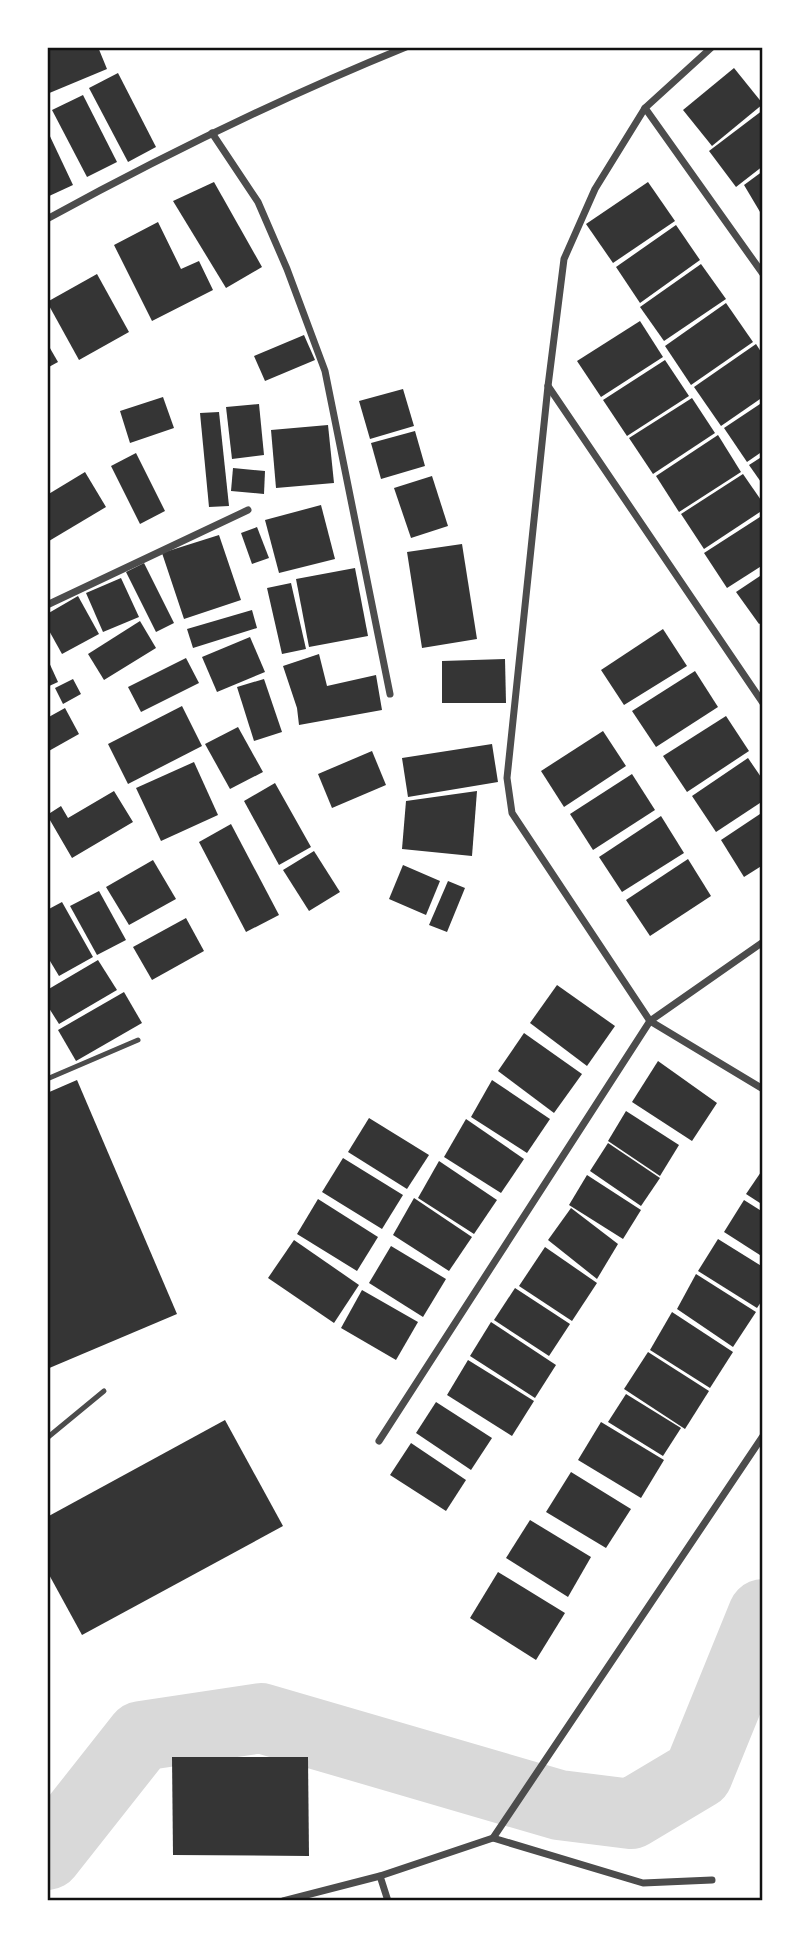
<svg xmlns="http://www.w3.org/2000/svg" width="810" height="1948" font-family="Georgia,serif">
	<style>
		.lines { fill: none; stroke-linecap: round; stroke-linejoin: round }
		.river { stroke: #d9d9d9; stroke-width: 70 }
		.building { fill: #353535 }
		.service { stroke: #4c4c4c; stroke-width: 5 }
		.minor { stroke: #4c4c4c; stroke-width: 7 }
		.neatline { fill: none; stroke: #111; stroke-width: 2.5 }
	</style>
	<rect width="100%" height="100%" fill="#fff"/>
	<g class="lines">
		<path class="river" d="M47 1855 141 1736 261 1718 559 1805 631 1814 698 1774 763 1614"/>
	</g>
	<g class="building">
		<path d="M47 47H98L107 69 47 94Z"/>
		<path d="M734 68 763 104 712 146 683 110Z"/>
		<path d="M118 73 156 147 128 162 89 88Z"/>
		<path d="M83 95 117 162 87 177 52 110Z"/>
		<path d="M763 110V166L736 187 709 151Z"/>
		<path d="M47 130 73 185 47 197Z"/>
		<path d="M763 171V217L744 185Z"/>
		<path d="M214 182 262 267 226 288 173 201Z"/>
		<path d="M648 182 675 221 613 263 586 224Z"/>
		<path d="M158 222 181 269 199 261 213 290 152 321 114 245Z"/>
		<path d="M676 225 700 260 640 303 616 267Z"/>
		<path d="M701 264 726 299 664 341 640 307Z"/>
		<path d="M97 274 129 332 79 360 47 302Z"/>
		<path d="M726 303 753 342 691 385 665 346Z"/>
		<path d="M640 321 663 357 601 397 577 361Z"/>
		<path d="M304 335 315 360 265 381 254 356Z"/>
		<path d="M47 343 58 362 47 368Z"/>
		<path d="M756 344 763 355V397L721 426 694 387Z"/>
		<path d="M665 360 689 396 627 436 603 400Z"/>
		<path d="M403 389 414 426 370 439 359 401Z"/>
		<path d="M163 397 174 428 130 443 120 411Z"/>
		<path d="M692 398 715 433 653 474 629 438Z"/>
		<path d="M763 402V451L747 462 724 428Z"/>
		<path d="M259 404 264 455 232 459 226 407Z"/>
		<path d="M219 412 229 506 209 507 200 413Z"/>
		<path d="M328 425 334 483 276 488 271 430Z"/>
		<path d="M415 431 425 466 381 479 371 443Z"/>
		<path d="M718 435 741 472 679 512 656 476Z"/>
		<path d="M136 453 165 511 140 524 111 466Z"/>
		<path d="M763 456V485L749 465Z"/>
		<path d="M233 468 265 471 264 494 231 491Z"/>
		<path d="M85 472 106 507 49 541 47 495Z"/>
		<path d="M743 474 763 503V510L704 549 681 514Z"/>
		<path d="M432 476 448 526 411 538 394 488Z"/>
		<path d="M321 505 335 559 279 573 265 520Z"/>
		<path d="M763 515V565L727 588 704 553Z"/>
		<path d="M257 527 269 558 252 564 241 533Z"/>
		<path d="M219 535 241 600 184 619 162 553Z"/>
		<path d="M462 544 477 639 422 648 407 552Z"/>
		<path d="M144 563 174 623 156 632 126 572Z"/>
		<path d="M355 568 368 636 309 647 296 579Z"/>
		<path d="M763 574V622L759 624 736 592Z"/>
		<path d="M121 578 139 617 103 632 86 593Z"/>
		<path d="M291 583 306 649 282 654 267 588Z"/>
		<path d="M78 596 99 634 62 654 47 627V614Z"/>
		<path d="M252 610 257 628 193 648 187 629Z"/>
		<path d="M140 621 156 648 104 680 88 654Z"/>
		<path d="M663 629 687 666 624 705 601 670Z"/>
		<path d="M250 637 265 672 217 692 202 657Z"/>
		<path d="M319 654 327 686 376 675 382 710 299 725 297 708 283 666Z"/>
		<path d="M47 658 58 682 47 687Z"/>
		<path d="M186 658 199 683 141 712 128 687Z"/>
		<path d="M505 659 506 703H442V661Z"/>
		<path d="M695 671 718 707 656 747 632 711Z"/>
		<path d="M73 679 81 694 63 704 55 688Z"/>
		<path d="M264 679 282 732 254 741 237 687Z"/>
		<path d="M182 706 202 746 128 784 108 744Z"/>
		<path d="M65 708 79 734 47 752V718Z"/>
		<path d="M726 716 749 751 687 792 663 756Z"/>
		<path d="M238 727 263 772 230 789 205 744Z"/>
		<path d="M603 731 626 766 564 807 541 771Z"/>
		<path d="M492 744 498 782 408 797 402 758Z"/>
		<path d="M372 751 386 785 332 808 318 774Z"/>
		<path d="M748 758 763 780V801L716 832 692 796Z"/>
		<path d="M194 762 218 815 161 841 136 788Z"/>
		<path d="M632 774 655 810 593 850 570 814Z"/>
		<path d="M275 783 311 847 279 865 244 801Z"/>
		<path d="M114 791 133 822 72 858 47 815 61 806 68 818Z"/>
		<path d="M477 791 472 856 402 849 406 801Z"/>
		<path d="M763 812V865L744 877 721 840Z"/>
		<path d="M661 816 684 853 622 892 599 857Z"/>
		<path d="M231 824 279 915 246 932 199 842Z"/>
		<path d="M314 851 340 892 309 911 283 870Z"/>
		<path d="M688 859 711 896 650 936 626 900Z"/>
		<path d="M153 860 176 899 129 925 106 887Z"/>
		<path d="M403 865 440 881 426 915 389 899Z"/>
		<path d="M448 881 465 888 447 932 429 925Z"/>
		<path d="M99 891 126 940 97 955 70 906Z"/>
		<path d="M62 902 93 957 59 976 47 956V910Z"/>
		<path d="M186 918 204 951 152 980 133 947Z"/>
		<path d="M98 960 117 990 59 1024 47 1005V990Z"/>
		<path d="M557 985 615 1026 587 1066 530 1023Z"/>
		<path d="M124 992 142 1023 76 1061 58 1030Z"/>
		<path d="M524 1033 582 1074 554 1113 498 1071Z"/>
		<path d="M658 1061 717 1103 692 1141 632 1102Z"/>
		<path d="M77 1080 177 1314 47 1369V1093Z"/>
		<path d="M492 1080 550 1119 527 1153 471 1117Z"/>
		<path d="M626 1111 679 1145 660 1176 608 1141Z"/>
		<path d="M369 1118 429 1155 407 1189 348 1152Z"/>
		<path d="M466 1119 524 1159 501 1193 444 1157Z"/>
		<path d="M608 1143 660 1178 641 1206 590 1171Z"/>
		<path d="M343 1158 403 1195 382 1229 322 1192Z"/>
		<path d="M439 1161 497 1200 474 1234 418 1198Z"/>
		<path d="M763 1169V1205L746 1194Z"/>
		<path d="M587 1175 641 1210 623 1239 569 1205Z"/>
		<path d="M414 1198 472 1237 449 1271 393 1235Z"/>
		<path d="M318 1199 378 1237 357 1271 297 1234Z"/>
		<path d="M744 1200 763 1212V1257L724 1232Z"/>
		<path d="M571 1208 618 1244 597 1279 548 1240Z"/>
		<path d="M718 1239 763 1267V1299L757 1308 698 1271Z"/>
		<path d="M294 1240 359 1285 334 1323 268 1278Z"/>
		<path d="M391 1246 446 1279 423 1317 369 1283Z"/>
		<path d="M545 1247 597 1283 572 1321 519 1286Z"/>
		<path d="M696 1274 756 1312 733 1347 677 1309Z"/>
		<path d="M515 1288 570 1324 549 1356 494 1320Z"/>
		<path d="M362 1290 418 1322 396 1360 341 1328Z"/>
		<path d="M672 1312 733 1352 710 1388 650 1350Z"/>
		<path d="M491 1322 556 1365 535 1398 470 1356Z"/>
		<path d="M648 1352 709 1391 685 1429 624 1389Z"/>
		<path d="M468 1360 534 1401 512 1436 447 1395Z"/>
		<path d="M626 1394 681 1428 663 1456 608 1422Z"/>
		<path d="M436 1402 492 1438 471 1470 416 1433Z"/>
		<path d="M225 1420 283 1526 82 1635 47 1571V1517Z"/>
		<path d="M601 1422 664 1460 641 1498 578 1460Z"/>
		<path d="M411 1443 466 1480 446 1511 390 1475Z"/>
		<path d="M571 1472 631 1509 606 1548 546 1512Z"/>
		<path d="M530 1520 591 1557 568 1597 506 1558Z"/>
		<path d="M498 1572 565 1613 536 1660 470 1618Z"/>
		<path d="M172 1757H308L309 1856 173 1855Z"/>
	</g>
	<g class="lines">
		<g class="service">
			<path d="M47 1079 138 1040"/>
			<path d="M47 1438 104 1391"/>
		</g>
		<g class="minor">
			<path d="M712 47 645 108 595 189 564 259 548 386 507 778 512 813 650 1021 763 1089"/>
			<path d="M645 108 763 274"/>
			<path d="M212 133 258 202 287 269 325 371 390 694"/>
			<path d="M47 219C164 155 283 97 406 47"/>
			<path d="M548 386 763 703"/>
			<path d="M47 605 248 510"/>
			<path d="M379 1441 650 1021 763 942"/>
			<path d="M493 1838 643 1883 712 1880"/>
			<path d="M380 1876 388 1901"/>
			<path d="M283 1901 380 1876 493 1838 763 1436"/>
		</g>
	</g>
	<rect width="810" height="1948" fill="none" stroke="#ffffff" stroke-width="98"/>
	<rect x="49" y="49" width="712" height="1850" class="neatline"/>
</svg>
